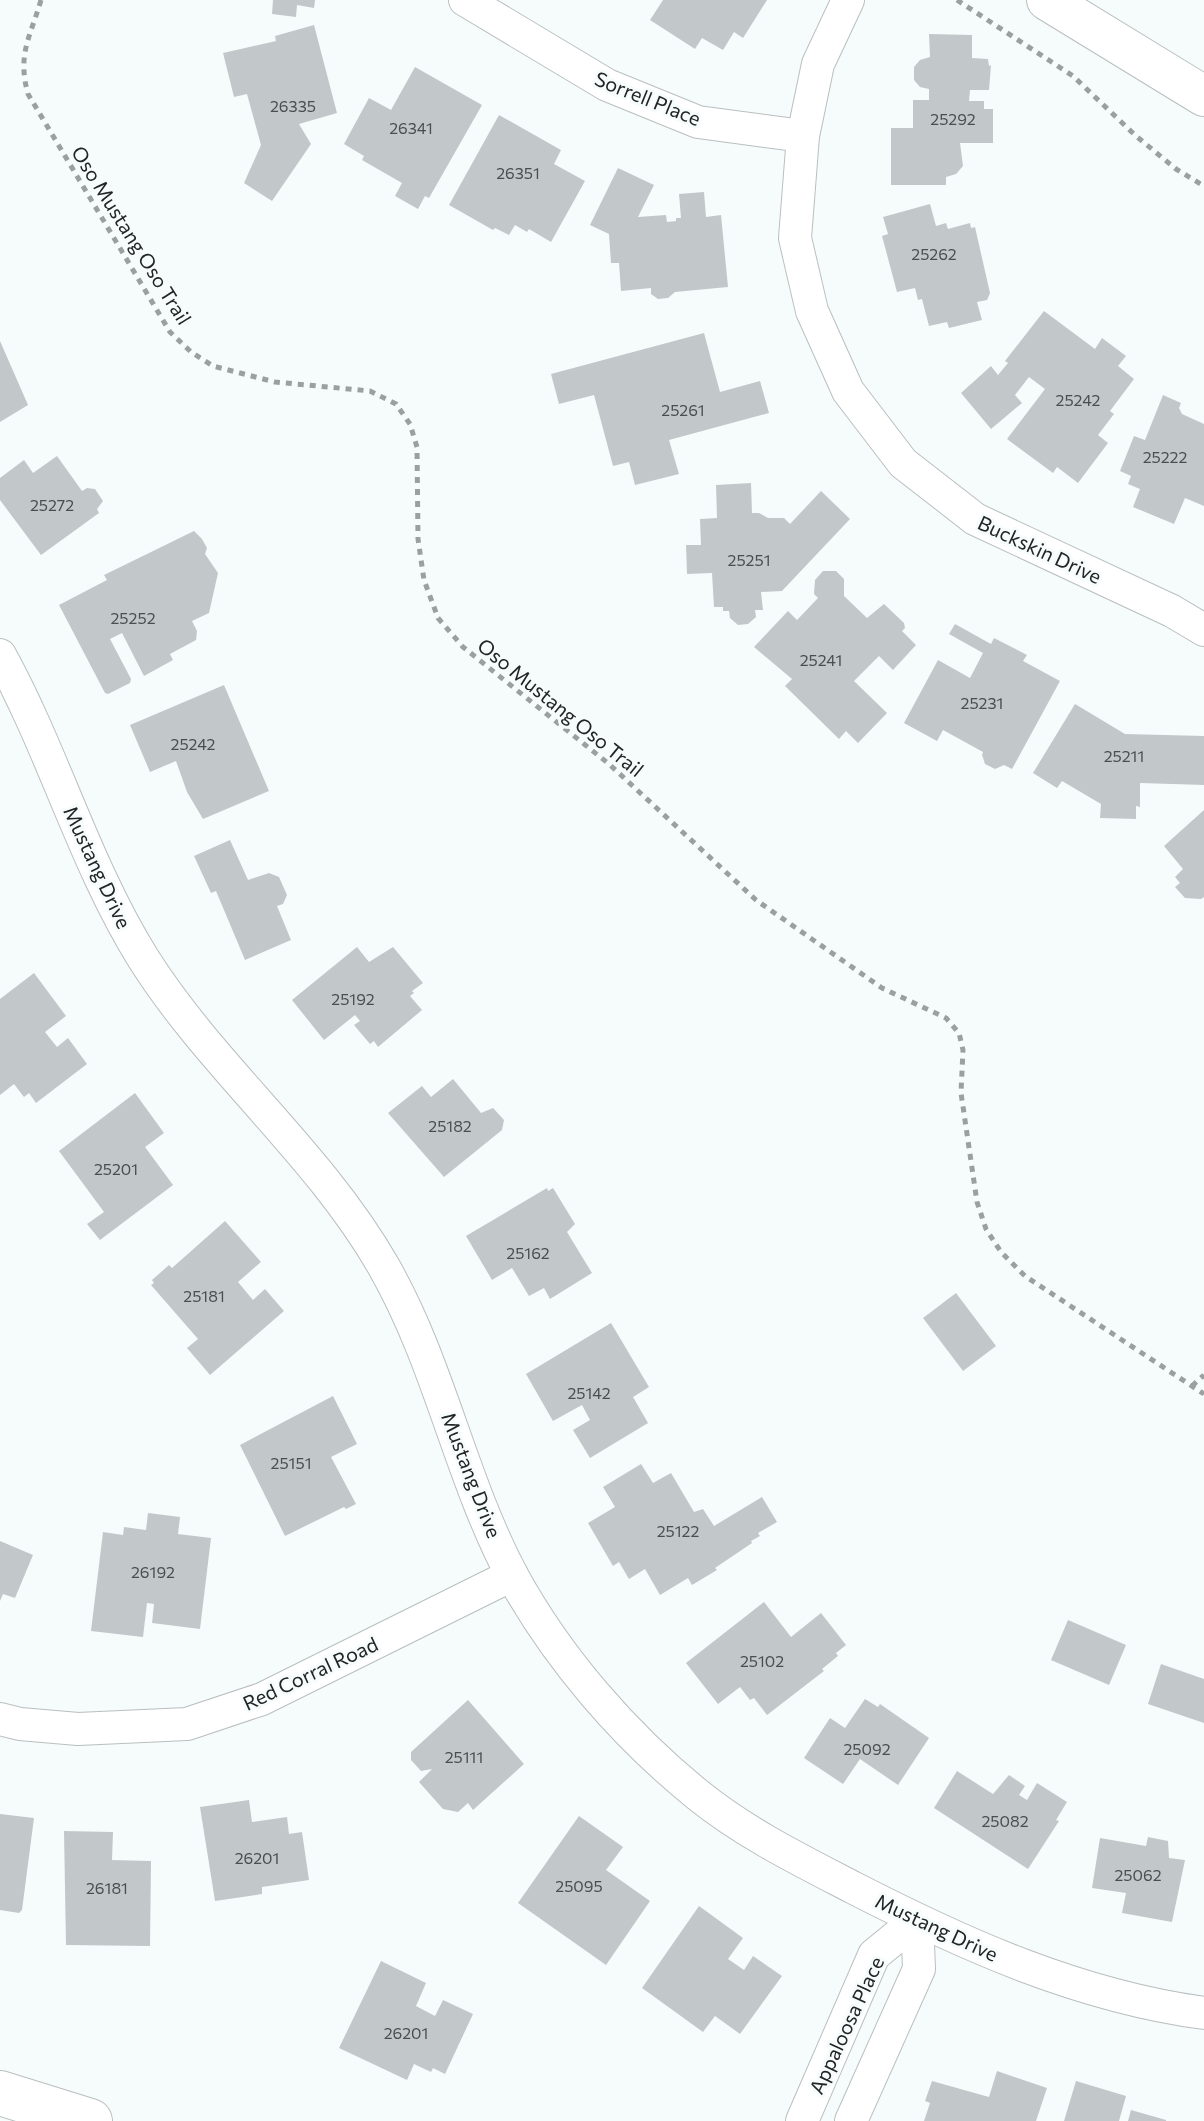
<svg xmlns="http://www.w3.org/2000/svg" width="1204" height="2121" font-family="Commissioner,sans-serif">
	<style>
		.building { fill: #c2c8c9 }
		.lines { fill: none; stroke-linecap: round; stroke-linejoin: round }
		.minor-casing { stroke: #b9bfbf; stroke-width: 34 }
		.tertiary-casing { stroke: #b9bfbf; stroke-width: 42 }
		.primary-casing { stroke: #b9bfbf; stroke-width: 46 }
		.path { stroke: #9b9f9f; stroke-width: 5; stroke-dasharray: 6 6; stroke-linecap: butt }
		.minor { stroke: #fff; stroke-width: 32 }
		.tertiary { stroke: #fff; stroke-width: 40 }
		.primary { stroke: #fff; stroke-width: 44 }
		.labels { text-anchor: middle; dominant-baseline: central; stroke-width: 6; stroke-linejoin: round; paint-order: stroke }
		.number-label { font-size: 16px; fill: #4b4e4e }
		.street-label { font-size: 20px; fill: #232525; stroke: #f6fcfc }
	</style>
	<rect width="100%" height="100%" fill="#f6fcfc"/>
	<g class="building">
		<path d="M273 0H315L314 8 297 5 296 17 272 14Z"/>
		<path d="M663 0H767L743 38 734 32 723 50 702 38 695 49 650 20Z"/>
		<path d="M314 25 337 113 299 124 311 144 272 201 244 183 261 145 247 94 234 97 223 53 276 41 275 36Z"/>
		<path d="M929 34 972 35V58L988 59 989 66 991 65 989 90H970L969 101H984V109H993V143H960L963 166 956 174 946 177V185H891V128H913V100H929V89L920 87 914 80V67L920 60 930 57Z"/>
		<path d="M415 67 482 105 429 198 425 196 418 209 395 196 402 183 362 160 364 156 344 144 369 98 391 110Z"/>
		<path d="M499 115 561 150 554 164 585 181 551 242 529 229 527 232 515 225 509 235 495 228 493 230 449 205Z"/>
		<path d="M618 168 654 185 638 217 666 215 667 222 676 221V218H681L679 194 704 192 706 217 721 215 728 287 675 292 668 298 658 299 651 294V288L621 291 619 263H611L609 234 590 225Z"/>
		<path d="M930 204 936 226 946 223 948 229 970 223 971 228 975 227 990 293 987 300 977 302 982 320 949 328 947 322 929 326 922 299 918 300 915 288 897 292 882 236 888 234 883 217Z"/>
		<path d="M1044 311 1095 349 1102 338 1126 356 1118 366 1134 379 1110 411 1114 414 1098 435 1108 443 1078 483 1057 467 1053 473 1007 439 1045 389 1029 377 1015 395 1022 403 991 429 961 393 991 366 998 375 1008 363 1005 361Z"/>
		<path d="M704 333 720 392 760 381 769 413 669 440 679 474 635 485 629 462 613 466 594 395 559 404 551 374Z"/>
		<path d="M0 341 28 405 0 422Z"/>
		<path d="M1163 395 1181 403 1179 408 1182 414 1204 424V506L1185 498 1174 524 1133 507 1140 489 1128 484 1131 476 1120 471 1134 436 1145 440Z"/>
		<path d="M57 456 82 491 87 488 95 489 103 501 97 509 99 513 41 555 0 500V478L24 460 33 473Z"/>
		<path d="M751 483 752 513H759L768 518H784L790 524 821 491 850 519 782 591 761 592 763 610H755L756 617 748 624 738 625 730 618 729 611H723V607H714L712 573 687 574 686 545H701L700 519 717 518 716 485Z"/>
		<path d="M194 531 202 539 207 548 205 554 218 573 209 613 192 621 197 631 196 640 170 654 173 660 144 676 122 633 110 639 131 679 130 683 108 694 105 693 59 605 107 580 104 575Z"/>
		<path d="M823 571H836L844 579V596L867 618 884 604 904 623 905 628 902 631 916 645 893 670 879 656 854 681 887 713 858 743 846 731 839 739 785 686 792 679 754 647 788 611 797 620 818 598 814 594 815 580Z"/>
		<path d="M955 624 991 644 994 638 1027 655 1023 661 1060 681 1012 769 1004 765 995 769 985 764 982 755 983 752 943 730 937 741 904 723 938 660 970 678 983 653 949 634Z"/>
		<path d="M224 685 269 791 203 819 187 792 176 761 150 772 130 725Z"/>
		<path d="M1075 704 1125 734 1204 736V785L1140 783V807L1136 806V819L1100 818 1101 804 1062 781 1057 788 1033 773Z"/>
		<path d="M1204 810V897L1201 899 1185 898 1175 887 1180 883 1175 877 1183 869 1164 846Z"/>
		<path d="M230 840 248 880 269 873 279 877 287 895 283 904 277 906 291 940 245 960 216 891 211 893 194 856Z"/>
		<path d="M357 947 369 962 393 947 423 983 412 991 414 993 410 996 422 1010 378 1047 374 1041 370 1044 354 1025 360 1021 355 1015 324 1040 292 1000Z"/>
		<path d="M34 973 66 1016 45 1032 57 1047 68 1038 87 1064 36 1103 29 1093 24 1097 14 1084 0 1095V999Z"/>
		<path d="M453 1079 481 1113 493 1108 504 1120 502 1130 444 1177 388 1113 422 1086 431 1097Z"/>
		<path d="M135 1093 164 1133 145 1147 173 1185 100 1240 87 1224 104 1212 59 1151Z"/>
		<path d="M547 1188 548 1191 553 1188 575 1224 567 1232 592 1273 550 1299 544 1288 529 1296 512 1268 492 1280 466 1236Z"/>
		<path d="M225 1221 261 1262 238 1282 253 1300 265 1289 284 1311 210 1375 187 1348 198 1339 151 1285 154 1283 152 1280 169 1265 172 1268Z"/>
		<path d="M956 1293 996 1346 963 1371 923 1318Z"/>
		<path d="M611 1323 649 1387 633 1397 648 1423 590 1458 573 1430 590 1420 582 1405 553 1421 526 1374Z"/>
		<path d="M333 1396 357 1444 331 1457 356 1504 346 1509 344 1507 285 1536 240 1445Z"/>
		<path d="M641 1464 653 1483 671 1473 694 1512 703 1509 714 1526 762 1497 777 1522 758 1533 760 1536 751 1541 752 1543 715 1568 717 1570 692 1585 688 1578 660 1595 645 1569 629 1579 619 1562 613 1566 588 1523 615 1507 603 1487Z"/>
		<path d="M148 1513 180 1517 178 1534 211 1538 200 1629 152 1623 154 1604 147 1603 143 1637 91 1631 103 1532 123 1535 124 1527 146 1530Z"/>
		<path d="M0 1541 33 1555 15 1598 3 1594 0 1601Z"/>
		<path d="M764 1602 791 1637 821 1613 846 1645 836 1653 838 1656 822 1669 824 1671 767 1715 754 1698 750 1700 740 1687 718 1704 686 1663Z"/>
		<path d="M1068 1620 1126 1645 1109 1685 1051 1660Z"/>
		<path d="M1161 1664 1204 1679V1723L1148 1704Z"/>
		<path d="M865 1699 878 1707 880 1704 929 1738 898 1785 860 1759 843 1784 804 1758 830 1718 845 1728Z"/>
		<path d="M468 1700 524 1764 473 1810 468 1803 458 1812 443 1809 419 1782 432 1769 421 1771 411 1760V1752Z"/>
		<path d="M957 1771 993 1794 1009 1775 1025 1786 1019 1795 1027 1800 1037 1783 1067 1802 1056 1820 1059 1821 1028 1869 934 1808Z"/>
		<path d="M249 1800 252 1822 287 1817 289 1834 302 1832 309 1880 262 1887V1894L215 1901 200 1807Z"/>
		<path d="M0 1814 34 1818 22 1910 19 1913 0 1910Z"/>
		<path d="M579 1816 623 1847 606 1870 650 1901 606 1965 518 1903Z"/>
		<path d="M64 1831 113 1832 112 1860 151 1861 150 1946 66 1945Z"/>
		<path d="M1148 1837 1168 1841 1169 1858 1185 1860 1172 1922 1122 1913 1126 1893 1092 1888 1100 1838 1146 1846Z"/>
		<path d="M699 1906 743 1938 728 1959 744 1970 753 1956 782 1976 740 2034 715 2016 703 2032 642 1988Z"/>
		<path d="M381 1961 426 1983 416 2006 435 2016 443 2000 473 2014 445 2074 433 2068 431 2072 414 2064 407 2080 339 2048Z"/>
		<path d="M997 2071 1047 2088 1036 2121H924L930 2103 925 2101 932 2081 989 2097Z"/>
		<path d="M1076 2081 1126 2096 1119 2121H1064Z"/>
		<path d="M1131 2110 1166 2120V2121H1128Z"/>
	</g>
	<g class="lines">
		<defs>
			<g id="minor">
				<path d="M465 0 607 85 698 122 803 136"/>
				<path d="M848 0 818 64 803 136 795 238 812 311 848 391 903 463 975 519 1172 611 1204 630"/>
				<path d="M0 655C54 753 84 863 143 958 213 1069 319 1153 384 1267 440 1365 460 1478 513 1577 558 1659 625 1736 698 1795 745 1833 800 1860 854 1888 965 1945 1079 1996 1204 2013"/>
				<path d="M0 1719 20 1724 78 1729 187 1724 262 1699 512 1575"/>
				<path d="M802 2121 874 1955 917 1920"/>
				<path d="M851 2121 919 1969 917 1920"/>
			</g>
			<path id="tertiary" d="M1047 0 1204 96"/>
			<path id="primary" d="M0 2093 90 2121"/>
		</defs>
		<use href="#minor" class="minor-casing"/>
		<use href="#tertiary" class="tertiary-casing"/>
		<use href="#primary" class="primary-casing"/>
		<g class="path">
			<path d="M41 0C30 38 17 54 28 94L170 332 191 352 213 366 275 382 370 391 396 404 410 424 417 447 418 539 424 580 438 618 463 647 609 764 756 900 882 988 946 1018 959 1033 963 1050 961 1093 977 1202 986 1229 1001 1252 1025 1276 1204 1394"/>
			<path d="M957 0 1073 76 1136 136 1176 169 1204 186"/>
			<path d="M1192 1386 1204 1375"/>
		</g>
		<use href="#minor" class="minor"/>
		<use href="#tertiary" class="tertiary"/>
		<use href="#primary" class="primary"/>
	</g>
	<g class="labels">
		<g class="number-label">
			<text x="293" y="105">26335</text>
			<text x="953" y="118">25292</text>
			<text x="411" y="127">26341</text>
			<text x="518" y="172">26351</text>
			<text x="934" y="253">25262</text>
			<text x="1078" y="399">25242</text>
			<text x="683" y="409">25261</text>
			<text x="1165" y="456">25222</text>
			<text x="52" y="504">25272</text>
			<text x="749" y="559">25251</text>
			<text x="133" y="617">25252</text>
			<text x="821" y="659">25241</text>
			<text x="982" y="702">25231</text>
			<text x="193" y="743">25242</text>
			<text x="1124" y="755">25211</text>
			<text x="353" y="998">25192</text>
			<text x="450" y="1125">25182</text>
			<text x="116" y="1168">25201</text>
			<text x="528" y="1252">25162</text>
			<text x="204" y="1295">25181</text>
			<text x="589" y="1392">25142</text>
			<text x="291" y="1462">25151</text>
			<text x="678" y="1530">25122</text>
			<text x="153" y="1571">26192</text>
			<text x="762" y="1660">25102</text>
			<text x="867" y="1748">25092</text>
			<text x="464" y="1756">25111</text>
			<text x="1005" y="1820">25082</text>
			<text x="257" y="1857">26201</text>
			<text x="1138" y="1874">25062</text>
			<text x="579" y="1885">25095</text>
			<text x="107" y="1887">26181</text>
			<text x="406" y="2032">26201</text>
		</g>
		<g class="street-label">
			<text transform="translate(648 98) rotate(22)">Sorrell Place</text>
			<text transform="translate(132 235) rotate(58)">Oso Mustang Oso Trail</text>
			<text transform="translate(1040 549) rotate(25)">Buckskin Drive</text>
			<text transform="translate(561 707) rotate(39)">Oso Mustang Oso Trail</text>
			<text transform="translate(98 867) rotate(65)">Mustang Drive</text>
			<text transform="translate(472 1475) rotate(69)">Mustang Drive</text>
			<text transform="translate(310 1673) rotate(-25)">Red Corral Road</text>
			<text transform="translate(937 1927) rotate(25)">Mustang Drive</text>
			<text transform="translate(846 2025) rotate(-65)">Appaloosa Place</text>
		</g>
	</g>
</svg>
